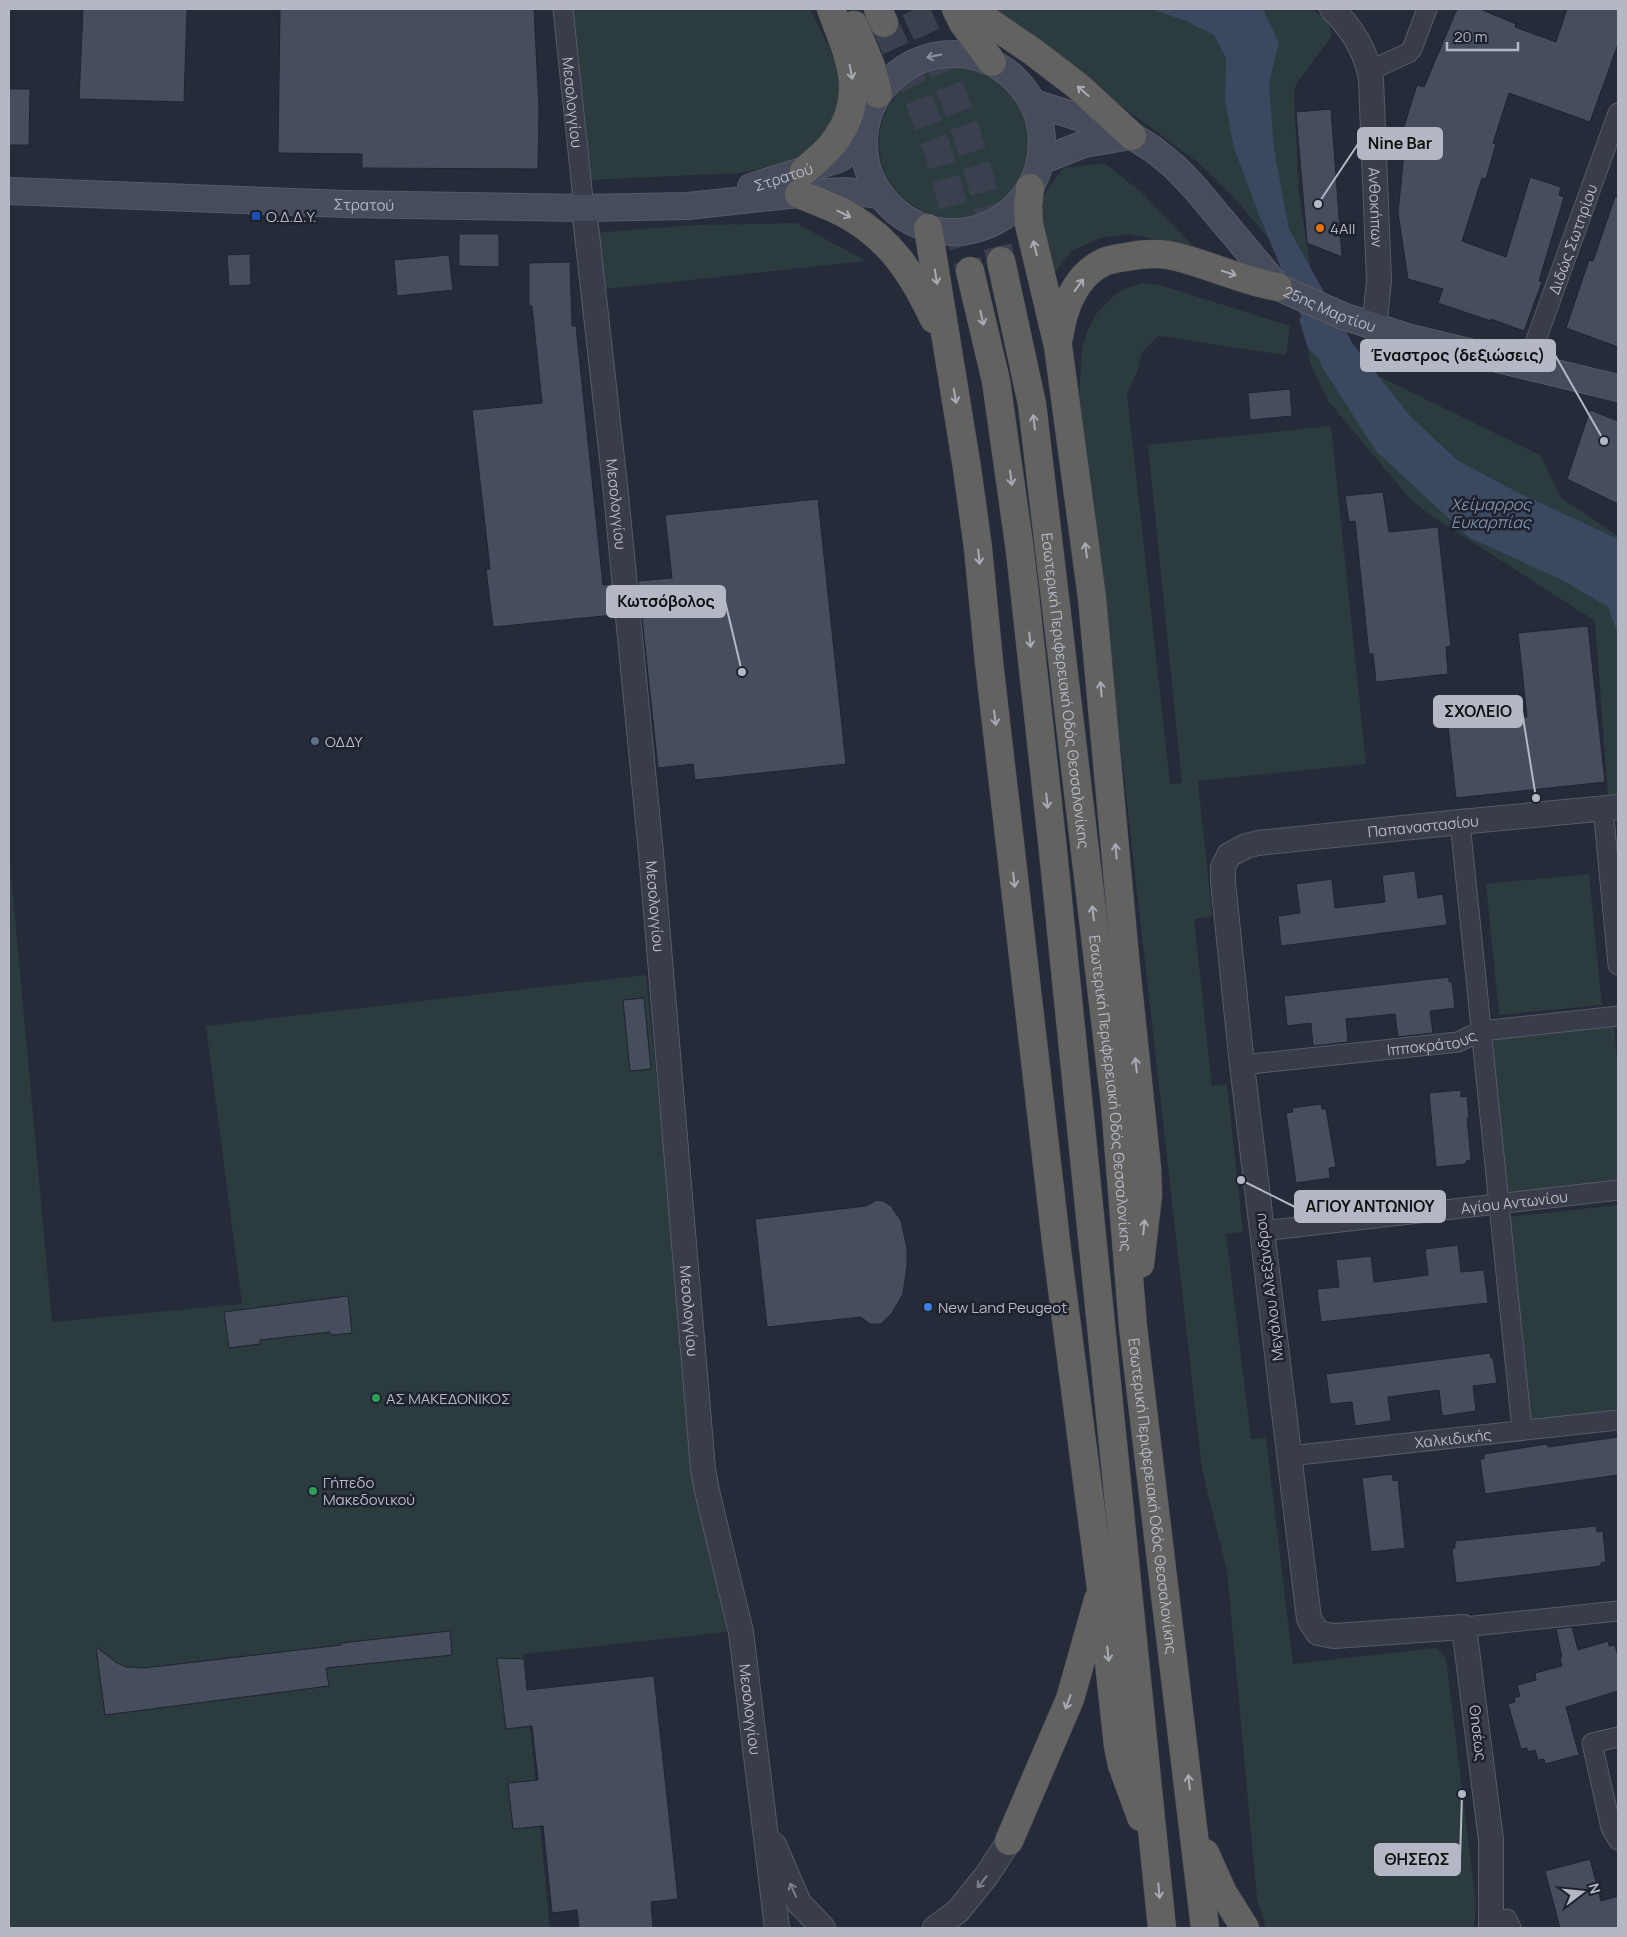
<svg xmlns="http://www.w3.org/2000/svg" width="1627" height="1937" font-family="Manrope,sans-serif">
	<style>
		.green { fill: #2b3b3e }
		.water { fill: #3c4760 }
		.lines { fill: none; stroke-linecap: round; stroke-linejoin: round }
		.stream { stroke: #3c4760; stroke-width: 7 }
		.building { fill: #464e5d; stroke: #202430 }
		.trunk-tunnel { stroke: #3a404e; stroke-width: 28; stroke-dasharray: 28 14; stroke-linecap: butt }
		.minor-casing { stroke: #565b67; stroke-width: 21 }
		.tertiary-casing { stroke: #565b67; stroke-width: 26 }
		.secondary-casing { stroke: #565b67; stroke-width: 28 }
		.trunk-casing { stroke: #444854; stroke-width: 29 }
		.minor { stroke: #383d49; stroke-width: 19 }
		.tertiary { stroke: #383d49; stroke-width: 24 }
		.secondary { stroke: #474c5c; stroke-width: 26 }
		.trunk { stroke: #626260; stroke-width: 28 }
		.oneway { stroke: #8e92a0 }
		.oneway2 { stroke: #a8abb6 }
		.oneway3 { stroke: #7c818d }
		.transit-dot { fill: #1a4fb4; stroke: #1e222e; stroke-width: 2 }
		.food-dot { fill: #e8710a; stroke: #1e222e; stroke-width: 2 }
		.service-dot { fill: #5c6f8a; stroke: #1e222e; stroke-width: 2 }
		.shop-dot { fill: #3f7fe0; stroke: #1e222e; stroke-width: 2 }
		.leisure-dot { fill: #2e9e5b; stroke: #1e222e; stroke-width: 2 }
		.labels { text-anchor: middle; dominant-baseline: central; stroke-width: 5; stroke-linejoin: round; paint-order: stroke }
		.street-label { font-size: 15px; fill: #b4b8c5; stroke: #1e222e }
		.poi-label { font-size: 15px; fill: #b4b8c5; stroke: #1e222e; text-anchor: start }
		.water-label { font-size: 16px; font-style: italic; fill: #7e8caa; stroke: #1e222e }
		.leader { fill: none; stroke: #b4b8c5; stroke-width: 2 }
		.callout-dot { fill: #b4b8c5; stroke: #1e222e; stroke-width: 2 }
		.callout { fill: #b4b8c5; stroke: #b4b8c5; stroke-width: 2 }
		.callout-label { font-size: 16px; text-anchor: middle; font-weight: bold; fill: #111 }
	</style>
	<rect width="100%" height="100%" fill="#252b39"/>
	<g class="green">
		<path d="M572 9H810L831 51 842 75 845 90 833 132 791 165 738 173 591 180Z"/>
		<path d="M990 9H1311C1322 17 1332 22 1331 37L1296 84 1294 95 1299 195 1309 257 1310 264 1309 268 1275 246 1231 194 1196 161Z"/>
		<circle cx="954" cy="143" r="75"/>
		<path d="M1104 163 1141 192 1194 247 1129 234 1100 238 1072 251 1054 273 1034 209 1063 168Z"/>
		<path d="M796 223 866 261 588 291 592 233 695 225Z"/>
		<path d="M1144 283 1160 285 1290 326 1286 355 1158 336 1142 352 1137 372 1127 393 1170 784 1182 783 1148 445 1331 426 1366 764 1198 781 1212 916 1194 919 1212 1086 1227 1084 1243 1232 1226 1234 1251 1439 1266 1438 1293 1664 1436 1648 1446 1658 1476 1904 1474 1928H1266L1257 1899 1227 1571 1202 1469 1104 598 1079 396 1082 349 1088 329 1097 313 1116 294 1126 288Z"/>
		<path d="M1307 341 1540 455 1561 498 1618 536V796H1608L1595 621 1432 516 1412 501 1328 401 1310 363Z"/>
		<path d="M9 852 52 1322 242 1304 206 1026 646 975 696 1475 727 1632 523 1654 550 1928H9Z"/>
		<path d="M1589 874 1602 1005 1499 1015 1486 884Z"/>
		<path d="M1614 1025 1618 1070V1182L1504 1195 1487 1039Z"/>
		<path d="M1618 1205V1411L1530 1420 1508 1217Z"/>
	</g>
	<path class="water" d="M1151 9H1260L1264 11 1279 43 1269 83 1274 149 1289 229 1353 344 1410 416 1457 460 1517 492 1618 539V634L1608 607 1562 580 1470 538 1376 451 1322 367 1259 215 1234 148 1225 101 1226 58 1214 35 1186 21Z"/>
	<g class="lines">
		<path class="stream" d="M1303 320 1311 346 1321 356"/>
	</g>
	<g class="building">
		<path d="M83 9H187L184 102 79 99Z"/>
		<path d="M280 9H534L539 108 538 169 362 168V154L278 153Z"/>
		<path d="M1457 9H1480L1516 24 1515 27 1556 42 1567 9H1618V44L1590 122 1509 93 1493 143 1496 144 1486 179 1482 178 1462 241 1506 257 1530 177 1561 187 1559 195 1564 197 1539 281 1542 282 1524 331 1491 319V321L1438 303 1443 289 1408 279 1398 213 1404 154 1396 152 1417 85 1424 87Z"/>
		<path d="M9 89H30L29 145H9Z"/>
		<path d="M1331 109 1342 257 1307 243 1296 112Z"/>
		<path d="M1615 197H1618V347L1566 328 1589 260 1593 261Z"/>
		<path d="M459 234H499V267L459 266Z"/>
		<path d="M250 254 251 285 229 286 227 255Z"/>
		<path d="M449 255 453 290 397 296 394 260Z"/>
		<path d="M570 262 572 326H576L603 585 611 584 614 615 493 627 486 569H490L472 410 542 403 532 306H529V263Z"/>
		<path d="M1290 389 1292 416 1250 420 1248 393Z"/>
		<path d="M1590 410 1618 421V504L1567 479Z"/>
		<path d="M1383 492 1389 532 1438 527 1451 646 1446 647 1448 674 1376 682 1373 654H1369L1355 521 1349 522 1345 496Z"/>
		<path d="M818 499 846 764 695 780 693 764 658 768 638 581 672 578 665 515Z"/>
		<path d="M1588 626 1605 782 1456 798 1448 726 1527 717 1518 633Z"/>
		<path d="M1415 871 1418 898 1443 894 1447 925 1281 946 1278 916 1300 913 1296 884 1332 879 1335 908 1385 902 1382 875Z"/>
		<path d="M1449 977V982H1452L1455 1008 1430 1011 1433 1033 1398 1037 1395 1014 1346 1019 1348 1042 1313 1046 1311 1023 1287 1026 1284 996Z"/>
		<path d="M644 998 651 1069 630 1071 623 1000Z"/>
		<path d="M1461 1090V1097L1467 1096 1469 1118H1467L1471 1160 1466 1161V1164L1436 1167 1429 1093Z"/>
		<path d="M1321 1104 1322 1109H1326L1336 1167 1329 1168 1330 1178 1296 1183 1286 1113 1293 1112 1292 1108Z"/>
		<path d="M877 1200 883 1201 891 1206 901 1221 907 1248V1266L903 1294 892 1313 881 1324H870L861 1317 767 1327 755 1219 866 1206Z"/>
		<path d="M1458 1245 1461 1272 1484 1270 1488 1303 1321 1322 1317 1289 1339 1287 1336 1260 1371 1256 1374 1282 1399 1279 1428 1275 1425 1249Z"/>
		<path d="M348 1296 352 1333 331 1335 330 1332 260 1340V1344L229 1348 224 1312Z"/>
		<path d="M1490 1353 1491 1358H1493L1497 1383 1473 1386 1476 1411 1442 1416 1439 1390 1388 1397 1391 1421 1355 1426 1352 1402 1330 1404 1326 1374Z"/>
		<path d="M1618 1437V1475L1485 1494 1480 1459H1484V1454L1547 1444 1548 1447Z"/>
		<path d="M1392 1474 1393 1481 1398 1480 1405 1548 1371 1552 1362 1478Z"/>
		<path d="M1596 1526 1597 1532 1603 1531 1606 1562 1601 1563V1566L1456 1583 1452 1549 1455 1548V1541Z"/>
		<path d="M1572 1627 1578 1650 1608 1641 1609 1646 1615 1645 1618 1657V1691L1566 1707 1579 1755 1545 1764 1544 1759 1538 1760 1535 1750 1528 1752 1527 1748 1521 1749 1508 1704 1515 1702 1514 1698 1520 1696 1517 1685 1536 1680 1535 1673 1562 1666 1560 1658 1562 1657 1556 1629Z"/>
		<path d="M450 1631 452 1655 326 1668 329 1686 105 1715 96 1647 117 1663 126 1667 144 1668 341 1645V1643Z"/>
		<path d="M497 1658 524 1659 527 1690 654 1676 678 1899 651 1902 653 1928H579L577 1910 552 1913 543 1826 513 1829 508 1783 538 1780 532 1726 506 1729Z"/>
		<path d="M1590 1859 1601 1901 1618 1896V1928H1560L1545 1871Z"/>
	</g>
	<g class="lines">
		<g class="trunk-tunnel">
			<path d="M915 9C934 49 952 90 966 132 980 175 991 218 1001 261"/>
			<path d="M884 23 915 89 940 157 970 271"/>
		</g>
		<defs>
			<g id="minor">
				<path id="s1" d="M563 9 584 208"/>
				<path d="M1369 71 1408 53 1412 49 1427 9"/>
				<path id="s2" d="M1527 365 1618 113"/>
				<path d="M1603 808 1618 965"/>
				<path d="M1460 822 1522 1430"/>
				<path id="s3" d="M1242 1065 1458 1042 1481 1031 1618 1016"/>
				<path id="s4" d="M1262 1231 1618 1190"/>
				<path id="s5" d="M1289 1456 1618 1420"/>
				<path d="M1464 1627 1618 1611"/>
				<path d="M1618 1737 1592 1743 1611 1828 1618 1840"/>
				<path d="M1507 1919 1511 1928"/>
			</g>
			<g id="tertiary">
				<path id="s6" d="M1332 9C1353 29 1366 51 1371 79L1379 281 1374 328"/>
				<path id="s7" d="M584 208 616 494 651 853 703 1469 707 1491 741 1632 777 1928"/>
				<path d="M774 1845 799 1903 823 1928"/>
				<path d="M935 1928 958 1911 987 1875 1009 1841"/>
				<path id="s8" d="M1491 1928V1840L1464 1627 1334 1636 1318 1633 1309 1619 1242 1065 1223 882V867L1229 855 1246 846 1258 843 1460 822 1618 807"/>
			</g>
			<g id="secondary">
				<circle cx="953" cy="143" r="89"/>
				<path id="s9" d="M1033 103 1069 114 1132 136 1153 149 1176 168 1195 188 1278 287 1343 316 1407 337 1618 388"/>
				<path d="M1041 161 1084 144 1131 136"/>
				<path id="s10" d="M751 187 839 159 852 150 865 130"/>
				<path id="s11" d="M9 191 346 204 584 208 688 206 799 194 845 191 881 195"/>
			</g>
			<g id="trunk">
				<path d="M878 9 884 23"/>
				<path d="M956 9 963 23 992 62"/>
				<path d="M970 9 1032 51 1079 87 1132 136"/>
				<path d="M854 25 871 66 878 94"/>
				<path d="M804 171C815 161 829 151 837 138 868 93 848 54 831 9"/>
				<path d="M1030 188 1028 206 1029 224 1058 346 1092 598 1125 957 1147 1168 1148 1195 1140 1264"/>
				<path d="M799 194C816 201 834 207 849 216 892 241 913 275 934 319"/>
				<path d="M928 228 967 468 978 548 989 662 1057 1250 1101 1588 1118 1746 1122 1765 1141 1817"/>
				<path id="s12" d="M1001 261 1032 404 1115 1104 1133 1327 1205 1928"/>
				<path d="M970 271 996 381 1020 551 1052 841 1162 1928"/>
				<path d="M1059 337C1063 309 1075 275 1104 262 1110 259 1119 258 1126 257 1140 254 1154 253 1168 255 1205 262 1240 281 1278 287"/>
				<path d="M1009 1841 1070 1699 1098 1600"/>
				<path d="M1205 1853 1223 1893 1245 1928"/>
			</g>
		</defs>
		<use href="#minor" class="minor-casing"/>
		<use href="#tertiary" class="tertiary-casing"/>
		<use href="#secondary" class="secondary-casing"/>
		<use href="#trunk" class="trunk-casing"/>
		<use href="#minor" class="minor"/>
		<use href="#tertiary" class="tertiary"/>
		<use href="#secondary" class="secondary"/>
		<use href="#trunk" class="trunk"/>
	</g>
	<defs><path id="oneway-shaft" d="M-6 0H5M1.5-3L5.5 0L1.5 3" fill="none" stroke-width="1.6" stroke-linecap="round" stroke-linejoin="round" transform="scale(1.25)"/></defs>
	<use class="oneway" href="#oneway-shaft" transform="translate(934 56) rotate(168)"/>
	<g class="oneway2">
		<use href="#oneway-shaft" transform="translate(851 72) rotate(79)"/>
		<use href="#oneway-shaft" transform="translate(1083 91) rotate(-138)"/>
		<use href="#oneway-shaft" transform="translate(844 214) rotate(26)"/>
		<use href="#oneway-shaft" transform="translate(1035 248) rotate(-104)"/>
		<use href="#oneway-shaft" transform="translate(1229 273) rotate(18)"/>
		<use href="#oneway-shaft" transform="translate(936 277) rotate(81)"/>
		<use href="#oneway-shaft" transform="translate(1079 285) rotate(-54)"/>
		<use href="#oneway-shaft" transform="translate(982 318) rotate(77)"/>
		<use href="#oneway-shaft" transform="translate(955 396) rotate(80)"/>
		<use href="#oneway-shaft" transform="translate(1034 422) rotate(-97)"/>
		<use href="#oneway-shaft" transform="translate(1011 478) rotate(83)"/>
		<use href="#oneway-shaft" transform="translate(1086 550) rotate(-97)"/>
		<use href="#oneway-shaft" transform="translate(979 557) rotate(84)"/>
		<use href="#oneway-shaft" transform="translate(1030 640) rotate(84)"/>
		<use href="#oneway-shaft" transform="translate(1101 689) rotate(-95)"/>
		<use href="#oneway-shaft" transform="translate(995 718) rotate(83)"/>
		<use href="#oneway-shaft" transform="translate(1047 801) rotate(84)"/>
		<use href="#oneway-shaft" transform="translate(1116 851) rotate(-95)"/>
		<use href="#oneway-shaft" transform="translate(1014 880) rotate(83)"/>
		<use href="#oneway-shaft" transform="translate(1093 913) rotate(-97)"/>
		<use href="#oneway-shaft" transform="translate(1136 1065) rotate(-96)"/>
		<use href="#oneway-shaft" transform="translate(1144 1227) rotate(-84)"/>
		<use href="#oneway-shaft" transform="translate(1108 1654) rotate(84)"/>
		<use href="#oneway-shaft" transform="translate(1068 1702) rotate(110)"/>
		<use href="#oneway-shaft" transform="translate(1189 1782) rotate(-97)"/>
		<use href="#oneway-shaft" transform="translate(1159 1891) rotate(85)"/>
	</g>
	<g class="oneway3">
		<use href="#oneway-shaft" transform="translate(982 1882) rotate(129)"/>
		<use href="#oneway-shaft" transform="translate(793 1890) rotate(-114)"/>
	</g>
	<rect class="transit-dot" x="251" y="211" width="10" height="10" rx="2.5"/>
	<circle class="food-dot" cx="1320" cy="228" r="5"/>
	<circle class="service-dot" cx="315" cy="741" r="5"/>
	<circle class="shop-dot" cx="928" cy="1307" r="5"/>
	<g class="leisure-dot">
		<circle cx="376" cy="1398" r="5"/>
		<circle cx="313" cy="1491" r="5"/>
	</g>
	<g class="labels">
		<g class="street-label">
			<text stroke="none"><textPath href="#s1" startOffset="94">Μεσολογγίου</textPath></text>
			<text stroke="none"><textPath href="#s10" startOffset="34">Στρατού</textPath></text>
			<text stroke="none"><textPath href="#s11" startOffset="355">Στρατού</textPath></text>
			<text stroke="none"><textPath href="#s6" startOffset="210">Ανθοκήπων</textPath></text>
			<text stroke="none"><textPath href="#s2" startOffset="134">Διδώς Σωτηρίου</textPath></text>
			<text stroke="none"><textPath href="#s9" startOffset="372">25ης Μαρτίου</textPath></text>
			<text stroke="none"><textPath href="#s7" startOffset="298">Μεσολογγίου</textPath></text>
			<text stroke="none"><textPath href="#s12" startOffset="435">Εσωτερική Περιφερειακή Οδός Θεσσαλονίκης</textPath></text>
			<text stroke="none"><textPath href="#s8" startOffset="1434">Παπαναστασίου</textPath></text>
			<text stroke="none"><textPath href="#s7" startOffset="702">Μεσολογγίου</textPath></text>
			<text stroke="none"><textPath href="#s3" startOffset="191">Ιπποκράτους</textPath></text>
			<text stroke="none"><textPath href="#s12" startOffset="840">Εσωτερική Περιφερειακή Οδός Θεσσαλονίκης</textPath></text>
			<text stroke="none"><textPath href="#s4" startOffset="254">Αγίου Αντωνίου</textPath></text>
			<text transform="translate(1269 1287) rotate(-97)">Μεγάλου Αλεξάνδρου</text>
			<text stroke="none"><textPath href="#s7" startOffset="1108">Μεσολογγίου</textPath></text>
			<text stroke="none"><textPath href="#s5" startOffset="165">Χαλκιδικής</textPath></text>
			<text stroke="none"><textPath href="#s12" startOffset="1245">Εσωτερική Περιφερειακή Οδός Θεσσαλονίκης</textPath></text>
			<text stroke="none"><textPath href="#s7" startOffset="1512">Μεσολογγίου</textPath></text>
			<text transform="translate(1478 1733) rotate(83)">Θησέως</text>
		</g>
		<g class="poi-label">
			<text x="266" y="216">Ο.Δ.Δ.Υ.</text>
			<text x="1330" y="228">4All</text>
			<text x="325" y="741">ΟΔΔΥ</text>
			<text x="938" y="1307">New Land Peugeot</text>
			<text x="386" y="1398">ΑΣ ΜΑΚΕΔΟΝΙΚΟΣ</text>
			<text x="323" y="1482">Γήπεδο<tspan x="323" dy="17">Μακεδονικού</tspan></text>
		</g>
		<g class="water-label">
			<text x="1491" y="504">Χείμαρρος<tspan x="1491" dy="18">Ευκαρπίας</tspan></text>
		</g>
	</g>
	<path class="leader" d="M1318 204L1358 144M1604 441L1555 355M742 672L725 601M1536 798L1522 711M1241 1180L1295 1207M1462 1794L1460 1860"/>
	<g class="callout-dot">
		<circle cx="1318" cy="204" r="5"/>
		<circle cx="1604" cy="441" r="5"/>
		<circle cx="742" cy="672" r="5"/>
		<circle cx="1536" cy="798" r="5"/>
		<circle cx="1241" cy="1180" r="5"/>
		<circle cx="1462" cy="1794" r="5"/>
	</g>
	<g class="callout">
		<rect x="1358" y="128" width="84" height="31" rx="5"/>
		<rect x="1361" y="340" width="194" height="31" rx="5"/>
		<rect x="607" y="586" width="118" height="31" rx="5"/>
		<rect x="1434" y="696" width="88" height="31" rx="5"/>
		<rect x="1295" y="1191" width="150" height="31" rx="5"/>
		<rect x="1375" y="1844" width="85" height="31" rx="5"/>
	</g>
	<g class="callout-label">
		<text x="1400" y="149">Nine Bar</text>
		<text x="1458" y="361">Έναστρος (δεξιώσεις)</text>
		<text x="666" y="607">Κωτσόβολος</text>
		<text x="1478" y="717">ΣΧΟΛΕΙΟ</text>
		<text x="1370" y="1212">ΑΓΙΟΥ ΑΝΤΩΝΙΟΥ</text>
		<text x="1417" y="1865">ΘΗΣΕΩΣ</text>
	</g>
	<rect width="1627" height="1937" fill="none" stroke="#b4b8c5" stroke-width="20"/>
	<g transform="translate(1582 1892) rotate(74)" stroke="#1e222e" stroke-width="4" paint-order="stroke">
	<path d="M0-4L9 19L0 12L-9 19Z" fill="#b4b8c5"/>
	<text y="-8" font-size="14" font-weight="bold" text-anchor="middle" fill="#b4b8c5">N</text>
	</g>
	<path d="M1447 42v8h71v-8" fill="none" stroke="#b4b8c5" stroke-width="2.5"/>
	<text x="1454" y="42" font-size="15" fill="#b4b8c5" stroke="#1e222e" stroke-width="4" paint-order="stroke">20 m</text>
</svg>
